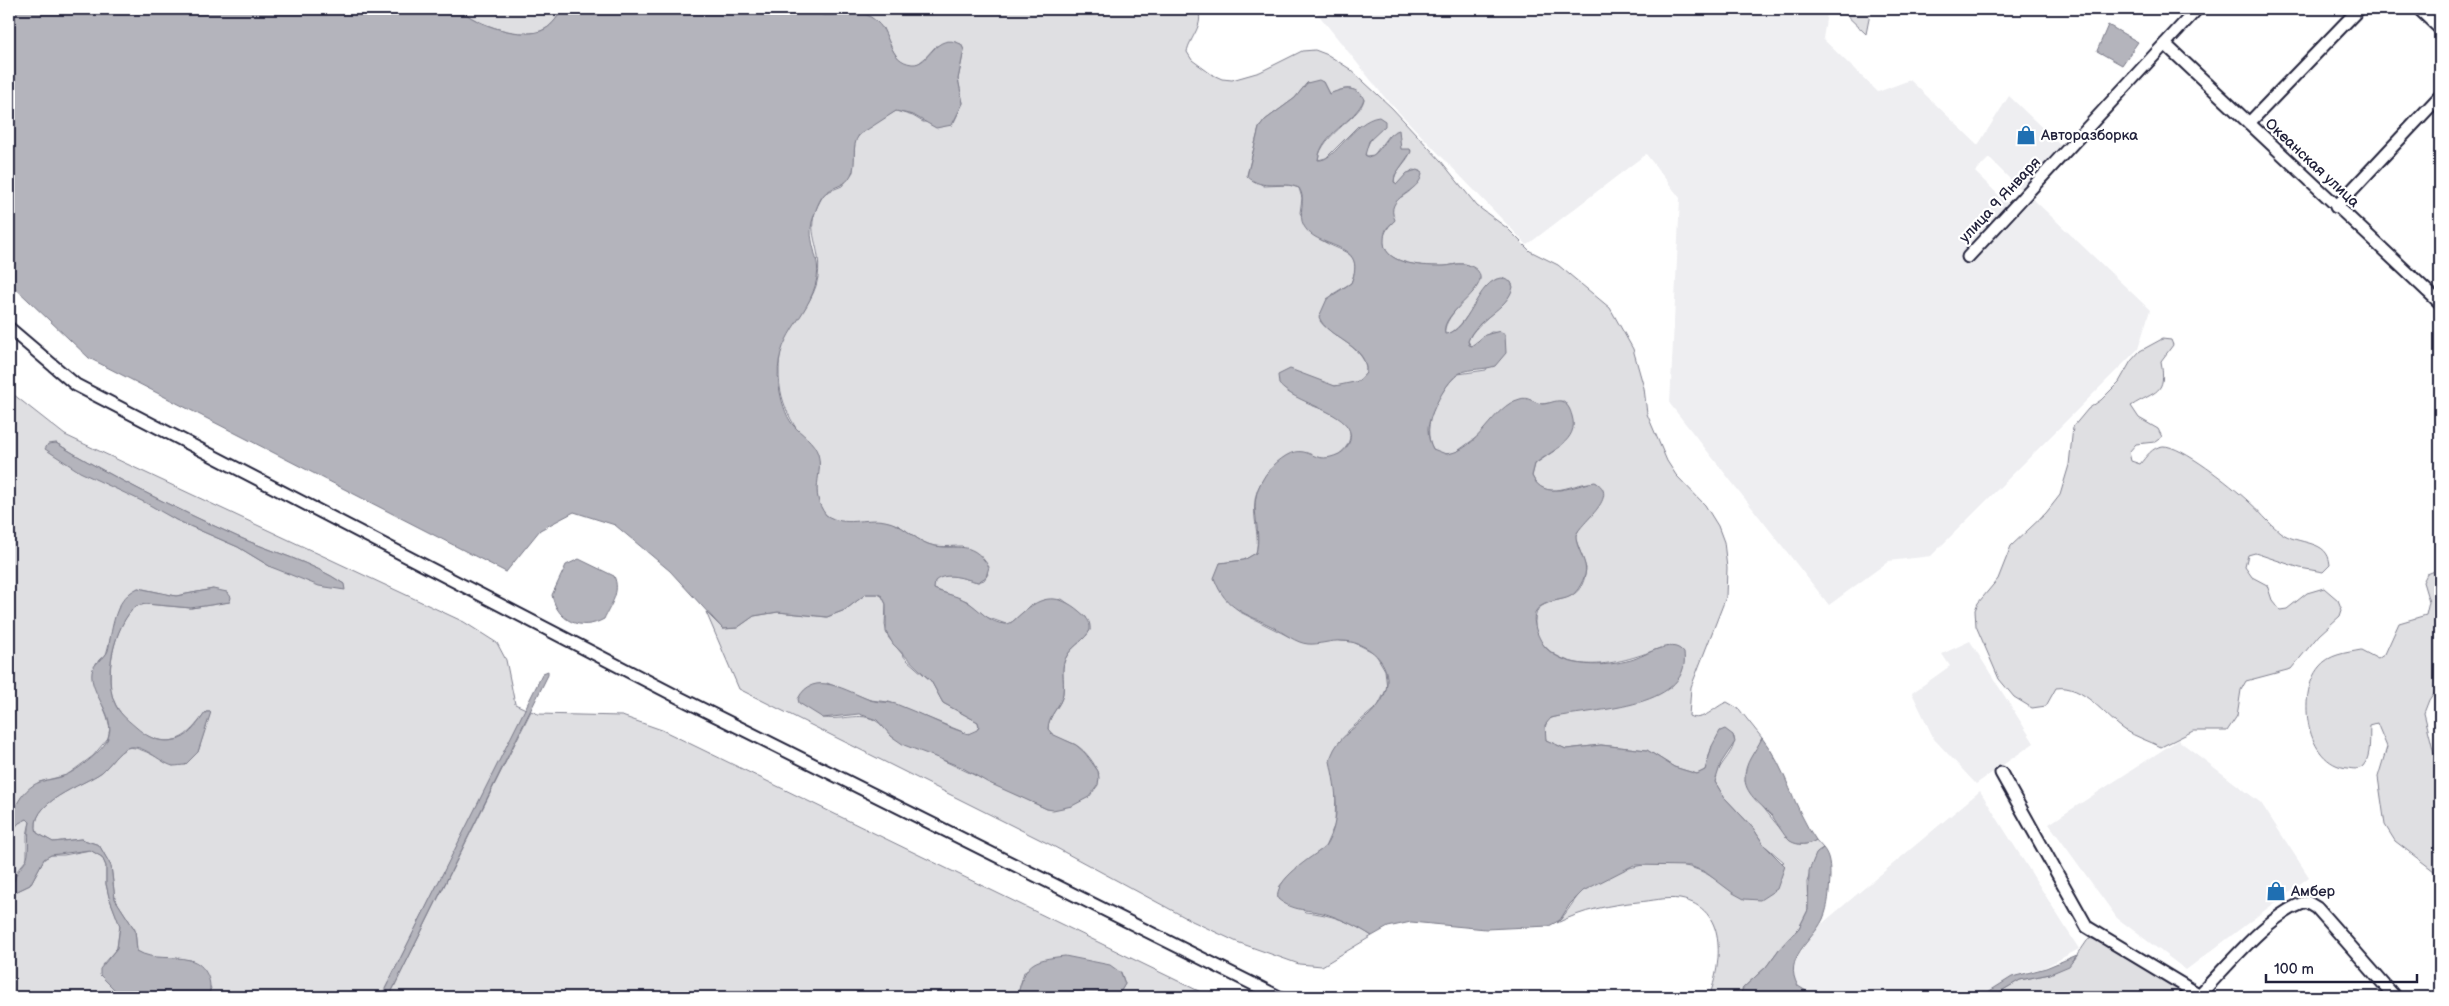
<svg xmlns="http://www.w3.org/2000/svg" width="2449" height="1006" font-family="'Balsamiq Sans',sans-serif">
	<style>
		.built { fill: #eeeef1 }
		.green { fill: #dfdfe2; stroke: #80808e; fill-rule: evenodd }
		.water { fill: #b4b4bc; stroke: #7a7a88 }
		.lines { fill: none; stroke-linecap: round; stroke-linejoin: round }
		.minor-casing { stroke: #22223b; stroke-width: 15 }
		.tertiary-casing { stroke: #22223b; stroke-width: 19 }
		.minor { stroke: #fff; stroke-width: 11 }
		.tertiary { stroke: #fff; stroke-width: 15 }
		.labels { text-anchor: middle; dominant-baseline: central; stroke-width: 4.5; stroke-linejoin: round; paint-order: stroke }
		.poi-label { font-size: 15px; fill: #22223b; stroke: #fff; text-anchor: start }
		.street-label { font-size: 15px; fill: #22223b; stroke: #fff }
	</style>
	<rect width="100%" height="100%" fill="#fff"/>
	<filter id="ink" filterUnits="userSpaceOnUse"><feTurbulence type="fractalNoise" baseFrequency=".02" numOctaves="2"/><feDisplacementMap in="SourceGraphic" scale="10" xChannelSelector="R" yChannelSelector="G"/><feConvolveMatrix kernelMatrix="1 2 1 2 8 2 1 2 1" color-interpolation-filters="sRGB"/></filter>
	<g filter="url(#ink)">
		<g class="built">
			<path d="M1314 9H1823L1827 13 1823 39 1878 92 1910 80 1978 145 2009 96 2062 147 2022 191 1989 158 1975 172 2018 214 2033 199 2150 310 2138 349 1931 556 1889 561 1829 605 1670 404 1680 198 1646 154 1527 245 1386 99Z"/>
			<path d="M1970 641 2034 743 1976 784 1934 739 1912 693 1950 666 1942 654Z"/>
			<path d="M2178 740 2261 803 2309 877 2186 970 2117 918 2049 824Z"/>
			<path d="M1980 791 2079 949 2043 968 2024 972 1980 997H1816L1802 991 1794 980 1793 963 1818 927Z"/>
		</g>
		<g class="green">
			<path d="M460 9H564C558 15 553 25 545 29 525 41 475 25 460 9Z"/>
			<path d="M804 9H1197C1206 24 1189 38 1187 52L1192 60 1211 74 1222 79 1232 80 1260 72 1302 51 1315 50 1328 55 1350 69 1392 108 1441 161 1477 206 1507 228 1530 251 1558 265 1610 308 1633 349 1644 388 1647 414 1667 461 1676 475 1705 505 1718 526 1724 542 1727 568 1726 597 1691 687 1689 716C1703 723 1715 706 1727 702L1739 709 1762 738 1745 781C1747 788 1788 840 1793 842 1801 846 1809 844 1816 840L1823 848 1818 851 1807 882 1808 910 1799 928 1780 948 1766 967 1743 988 1739 997H1709C1722 963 1728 908 1680 899 1665 897 1652 901 1638 902 1608 905 1584 910 1557 923 1568 913 1573 899 1584 890 1620 863 1677 852 1715 879L1784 862 1764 845 1753 828 1724 797 1715 782C1715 765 1737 753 1734 737L1712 746 1705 770 1697 774 1674 767 1647 750 1601 745 1566 749 1546 740 1544 730 1548 719 1673 684 1679 676 1684 658 1660 648C1623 663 1570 678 1541 642 1534 633 1533 619 1538 609 1554 594 1583 607 1586 568L1575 537 1581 526 1593 514 1597 483C1575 480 1545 505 1532 476L1535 464 1560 447 1567 405 1564 401 1541 404 1477 437 1455 453 1442 454 1433 449C1420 426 1439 390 1458 374L1486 370 1504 333 1491 332 1471 346 1468 341C1475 321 1515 302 1512 284L1497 279 1492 282C1480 294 1461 333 1445 335 1441 317 1474 296 1480 278 1476 271 1472 264 1463 264 1458 263 1452 265 1447 266 1431 267 1388 266 1384 245 1382 235 1387 228 1394 221 1386 196 1404 201 1414 186 1417 182 1418 176 1420 171L1412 170 1397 184 1394 182C1394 169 1408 163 1411 150H1402L1388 136 1374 155 1366 156 1365 150 1371 139 1358 126 1326 158 1318 160C1321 133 1365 116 1364 97 1349 84 1345 89 1329 94L1323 82 1307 83 1295 98 1265 120 1259 128 1247 175 1264 186 1289 185 1299 188 1302 198 1300 213C1306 221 1312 234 1320 239 1339 253 1365 249 1351 283L1333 294 1320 321C1332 338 1369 349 1366 373 1360 384 1341 388 1330 385L1306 403C1317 408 1330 411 1339 417 1361 430 1347 457 1326 459 1317 460 1307 454 1299 452 1271 470 1251 480 1255 518 1256 530 1259 542 1256 553L1244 560 1220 563 1238 611 1288 636 1353 642 1375 653 1385 670 1387 688 1378 706 1348 731 1336 790 1335 824 1325 847 1289 875 1279 887 1305 912C1330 914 1352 922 1372 936L1322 966 1299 964 1237 942 1192 921 1051 845 739 689 706 612 723 629 737 628 754 616 778 612 827 617 845 610 866 594H878L882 596 886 604 885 625 888 637 907 660 931 681 943 703 978 722 979 728 974 734H968L889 702 870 700 827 683 823 718C854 721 869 705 891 736L1047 809 1072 806 1099 774C1095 764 1086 751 1076 745 1067 740 1053 738 1048 729 1048 714 1062 706 1063 693 1065 678 1059 667 1068 654 1074 645 1085 640 1090 630L1086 617 1062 599 1030 606 1012 622 1006 624 986 617 967 601 934 589 933 583C942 569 965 579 978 582L984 580 988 574 962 546C951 546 938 548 928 544 914 539 906 527 891 523 878 519 867 522 853 523 813 525 814 490 819 461 798 432 778 408 779 370 779 358 781 347 786 337 796 317 815 300 818 277 823 241 799 231 825 193L842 186 853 172 855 140 865 129 896 111 913 116 923 122H954L963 103 958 79 964 50 961 44 936 46C931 51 925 59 919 63 899 74 888 41 883 28L821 15Z"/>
			<path d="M1840 9H1871L1866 34Z"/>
			<path d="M2162 339 2171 340 2173 345 2161 361C2167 395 2156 390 2131 406L2139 418 2158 429 2162 437 2155 442 2136 444 2129 452 2131 461 2140 464C2146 457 2152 447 2163 446 2181 445 2233 487 2247 500 2259 510 2268 523 2280 532 2298 546 2328 538 2330 565L2323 572 2300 568 2255 553 2248 555 2245 567 2252 577 2267 585 2272 600 2280 610 2287 609 2307 593 2324 588 2338 600 2342 610 2340 616 2319 635 2291 669 2246 681 2241 690 2237 716 2227 731H2193L2161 747C2149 741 2136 737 2125 730 2104 716 2084 684 2056 688L2046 706 2032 708 2014 697 1999 679 1976 626 1975 610 1978 603 1998 579 2011 546 2046 513 2060 495 2069 465 2073 427 2088 409 2101 400 2119 382 2131 361 2140 351Z"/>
			<path d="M9 391 65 435 464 622 497 643 506 660 515 704 526 709 381 997H208L211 988 191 960 148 957 137 951 135 930 115 899 111 866 99 845 81 839 53 842 37 833C27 802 82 786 102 772 110 765 118 752 127 748 136 744 164 761 173 766L198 752 210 712H206C199 721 192 731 182 737 155 752 118 720 112 695 106 668 115 624 136 606L146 604 191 608 229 602 213 589 176 596 138 588 119 606 106 655 96 663 94 684 107 716 110 728 108 738 93 756 67 775 39 782 22 796 9 820ZM56 443C113 478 175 508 236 536 272 552 312 562 344 584L271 567 238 547 176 520Z"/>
			<path d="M2440 569V684L2429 700 2424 713 2434 753 2440 756V873L2434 871 2395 841 2385 825 2378 777 2387 747 2377 723 2370 725C2369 737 2372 756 2363 766 2359 770 2353 769 2348 768 2306 765 2296 695 2319 667 2329 654 2346 653 2361 650L2378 659 2385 654 2399 623 2426 615 2429 602 2423 582 2427 574Z"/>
			<path d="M531 711 538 714 622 716 662 730 1211 997H1106L1119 994 1125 984 1121 972H1024L1017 997H389Z"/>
			<path d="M27 819 30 822 27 835V859L16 872 14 882 9 883V834L19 822Z"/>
			<path d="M90 850 102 857 106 866V884L109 897 120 925 117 948 102 965 118 993 117 997H9V895L30 885 44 859 51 855H64Z"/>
			<path d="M2089 938 2096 940 2191 997H1991L2020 980 2050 974 2074 960Z"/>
		</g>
		<g class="water">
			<path d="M9 9H460C475 25 525 41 545 29 553 25 558 15 564 9H804C810 11 817 14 823 15 844 17 858 4 877 22 892 35 888 61 912 64 930 66 934 31 961 44L964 50 958 79 963 103 952 125 936 128 913 115 896 111 859 135C850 147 858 163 851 175 845 187 836 185 827 192 819 197 815 213 812 222 807 240 821 260 817 278 809 321 772 334 779 386 781 399 785 415 793 425 801 434 814 441 818 454 824 475 808 491 826 515 846 528 864 517 885 521 903 524 912 538 928 544 953 553 970 536 989 567L986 577 978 582C964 579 947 571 935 581L934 589C944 594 956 595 966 601 979 608 989 624 1006 624 1012 624 1017 617 1022 613 1042 595 1059 594 1079 611 1086 617 1091 621 1090 630 1085 640 1074 645 1068 654 1059 667 1065 678 1063 693 1062 706 1048 714 1048 729L1052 734 1076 745 1085 753 1098 771 1099 778 1098 785 1089 797 1072 806 1053 810 1047 809 987 782 961 767 904 745 891 736 877 720 859 714 823 718 799 703 798 699C813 668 848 692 870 700 878 703 887 701 896 704 920 713 943 726 968 734L977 730 979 726 978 722 943 703 931 681 893 644 886 632V604L882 596 878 594H866L845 610 827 617 778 612 754 616 737 628 723 629 670 571 615 525 574 512 540 530 506 572 89 358 9 282Z"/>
			<path d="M2108 25 2138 42 2122 65 2097 51Z"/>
			<path d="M1319 80 1323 82 1329 94C1342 89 1355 84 1364 99 1355 123 1321 132 1318 160 1335 162 1353 120 1379 117L1385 121V126L1369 141 1365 155 1368 157C1382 155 1384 133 1399 130L1401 149H1410L1411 152 1395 175 1394 182 1397 184 1407 173 1417 170 1422 173C1421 194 1383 195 1395 220 1393 223 1389 225 1387 228 1384 233 1384 238 1384 243 1386 266 1427 266 1444 266 1450 266 1457 263 1463 264 1468 264 1477 268 1479 273 1488 291 1439 313 1445 334 1469 333 1477 279 1502 278L1511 282 1513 287C1508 310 1476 318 1468 341L1469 345 1472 346 1485 335 1500 331 1505 335 1506 353 1495 366C1484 370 1471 368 1460 373 1447 379 1428 416 1428 430 1428 437 1430 443 1433 449L1446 454C1479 451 1492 406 1520 399 1528 396 1534 403 1542 404 1549 404 1555 400 1561 401 1568 404 1570 409 1572 416 1580 441 1550 451 1535 464L1532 476C1544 502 1574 485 1595 482 1621 496 1581 522 1576 535 1575 548 1589 562 1585 575 1573 607 1562 594 1541 606 1527 614 1538 638 1545 647 1565 669 1605 667 1631 660 1646 656 1672 636 1684 653 1692 711 1585 709 1551 718L1545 725 1546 740 1566 749 1601 745 1647 750 1674 767 1697 774 1705 770 1712 746 1720 731 1725 729 1733 735 1735 742 1721 763 1715 782 1724 797 1753 828 1764 845 1785 866 1777 889 1760 900 1744 899 1733 893 1705 872 1690 866 1634 865 1583 891 1570 904 1560 920 1549 926 1486 929 1411 922 1388 927 1372 936C1358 927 1342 919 1326 914 1309 909 1294 912 1278 899 1273 880 1312 857 1325 847 1342 821 1336 790 1330 761 1337 726 1385 719 1387 683 1389 659 1364 641 1342 641 1331 640 1319 645 1308 644 1296 643 1284 633 1273 627 1246 613 1226 611 1214 578L1220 563 1244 560 1256 553C1263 527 1246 506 1263 479 1268 469 1284 454 1295 452 1313 449 1315 465 1339 454 1344 451 1346 449 1349 443 1361 413 1296 406 1279 384L1278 375 1290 369 1335 386 1359 381 1366 373C1369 345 1327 339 1319 317L1327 299 1351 283C1369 240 1318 251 1304 226 1297 214 1307 199 1299 188 1281 180 1263 192 1247 176L1259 128 1265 120 1295 98 1307 83Z"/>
			<path d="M56 443C113 478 175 508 236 536 272 552 312 562 344 584L345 590 319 586 271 567 238 547 176 520 146 503 80 472 45 449 48 444Z"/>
			<path d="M579 559 614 576C621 592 611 604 604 619 581 632 557 621 552 595L566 565Z"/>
			<path d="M138 588 176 596 213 589 227 592 231 597 230 602 191 608 146 604 136 606C114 625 102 679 116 706 121 715 129 721 137 728 150 739 162 744 179 739 191 735 198 722 206 712H211L198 752 185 765C182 765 177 766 173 766 160 763 142 742 127 748 118 752 110 765 102 772 83 786 27 802 37 833L53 842 81 839 99 845 111 866 115 899 135 930 137 951C154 961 171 955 190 960 206 964 214 983 208 997H117L118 993 100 975V969L117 948 120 926 109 897 106 884V866L102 857 90 850 51 855 44 859 30 885 9 895V883L14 881C17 869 23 868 27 858 30 850 27 833 30 822L27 819 19 823 9 834C9 816 20 789 40 782 48 779 58 779 66 775 78 770 104 750 108 738 117 715 89 694 92 672 94 662 102 661 106 654 109 651 109 644 110 639 114 619 117 598 138 588Z"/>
			<path d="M548 671V675L389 997H381L543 673Z"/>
			<path d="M1762 738C1787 769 1793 808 1816 840 1809 845 1798 846 1790 841 1783 835 1778 824 1772 816 1763 806 1746 795 1745 780 1744 762 1755 753 1762 738Z"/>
			<path d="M1823 848C1830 856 1830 867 1830 877 1829 892 1829 905 1823 919 1812 942 1782 958 1798 986L1816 997H1739L1743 988 1766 967 1780 948 1799 928 1808 910 1809 871 1816 854Z"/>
			<path d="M2077 955 2069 966 2050 974 2020 980 1991 997H1980L2012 977 2046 968Z"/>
			<path d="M1065 956 1110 965 1121 973 1125 984 1119 994 1106 997H1017C1026 963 1030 960 1065 956Z"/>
		</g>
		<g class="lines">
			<defs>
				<g id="minor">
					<path d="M2165 44 2440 303"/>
					<path d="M2249 123 2359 9"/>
					<path d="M2336 207 2440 96"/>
					<path d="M1968 257 2197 9"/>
					<path d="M9 328 76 385 680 698 1279 997"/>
					<path d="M2001 773 2087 927 2203 997"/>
					<path d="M2199 995C2226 968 2271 911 2307 902L2317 908 2395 997"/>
				</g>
				<path id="tertiary" d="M2422 9 2440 26"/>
			</defs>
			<use href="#minor" class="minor-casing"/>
			<use href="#tertiary" class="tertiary-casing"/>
			<use href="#minor" class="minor"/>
			<use href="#tertiary" class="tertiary"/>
		</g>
	</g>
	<defs>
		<symbol id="shop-bare" viewBox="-9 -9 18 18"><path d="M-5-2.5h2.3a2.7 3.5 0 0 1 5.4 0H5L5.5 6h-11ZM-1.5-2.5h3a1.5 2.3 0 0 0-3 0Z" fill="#1f6fb2" stroke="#fff" stroke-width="2.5" paint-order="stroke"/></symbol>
	</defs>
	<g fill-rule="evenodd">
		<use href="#shop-bare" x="2012" y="121" width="28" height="28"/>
		<use href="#shop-bare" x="2262" y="877" width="28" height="28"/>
	</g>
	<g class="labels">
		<g class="poi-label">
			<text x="2041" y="135">Авторазборка</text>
			<text x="2291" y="891">Амбер</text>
		</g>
		<g class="street-label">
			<text transform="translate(2312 163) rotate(43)">Океанская улица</text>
			<text transform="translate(2000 200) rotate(-47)">улица 9 Января</text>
		</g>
	</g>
	<rect width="2449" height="1006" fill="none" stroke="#fff" stroke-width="30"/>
	<rect x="15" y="15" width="2419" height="976" fill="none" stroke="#22223b" stroke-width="2" filter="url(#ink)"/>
	<path d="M2266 974v8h151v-8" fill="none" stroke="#22223b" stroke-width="2.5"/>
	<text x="2274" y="974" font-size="15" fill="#22223b" stroke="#ffffff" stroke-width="4" paint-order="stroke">100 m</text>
</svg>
